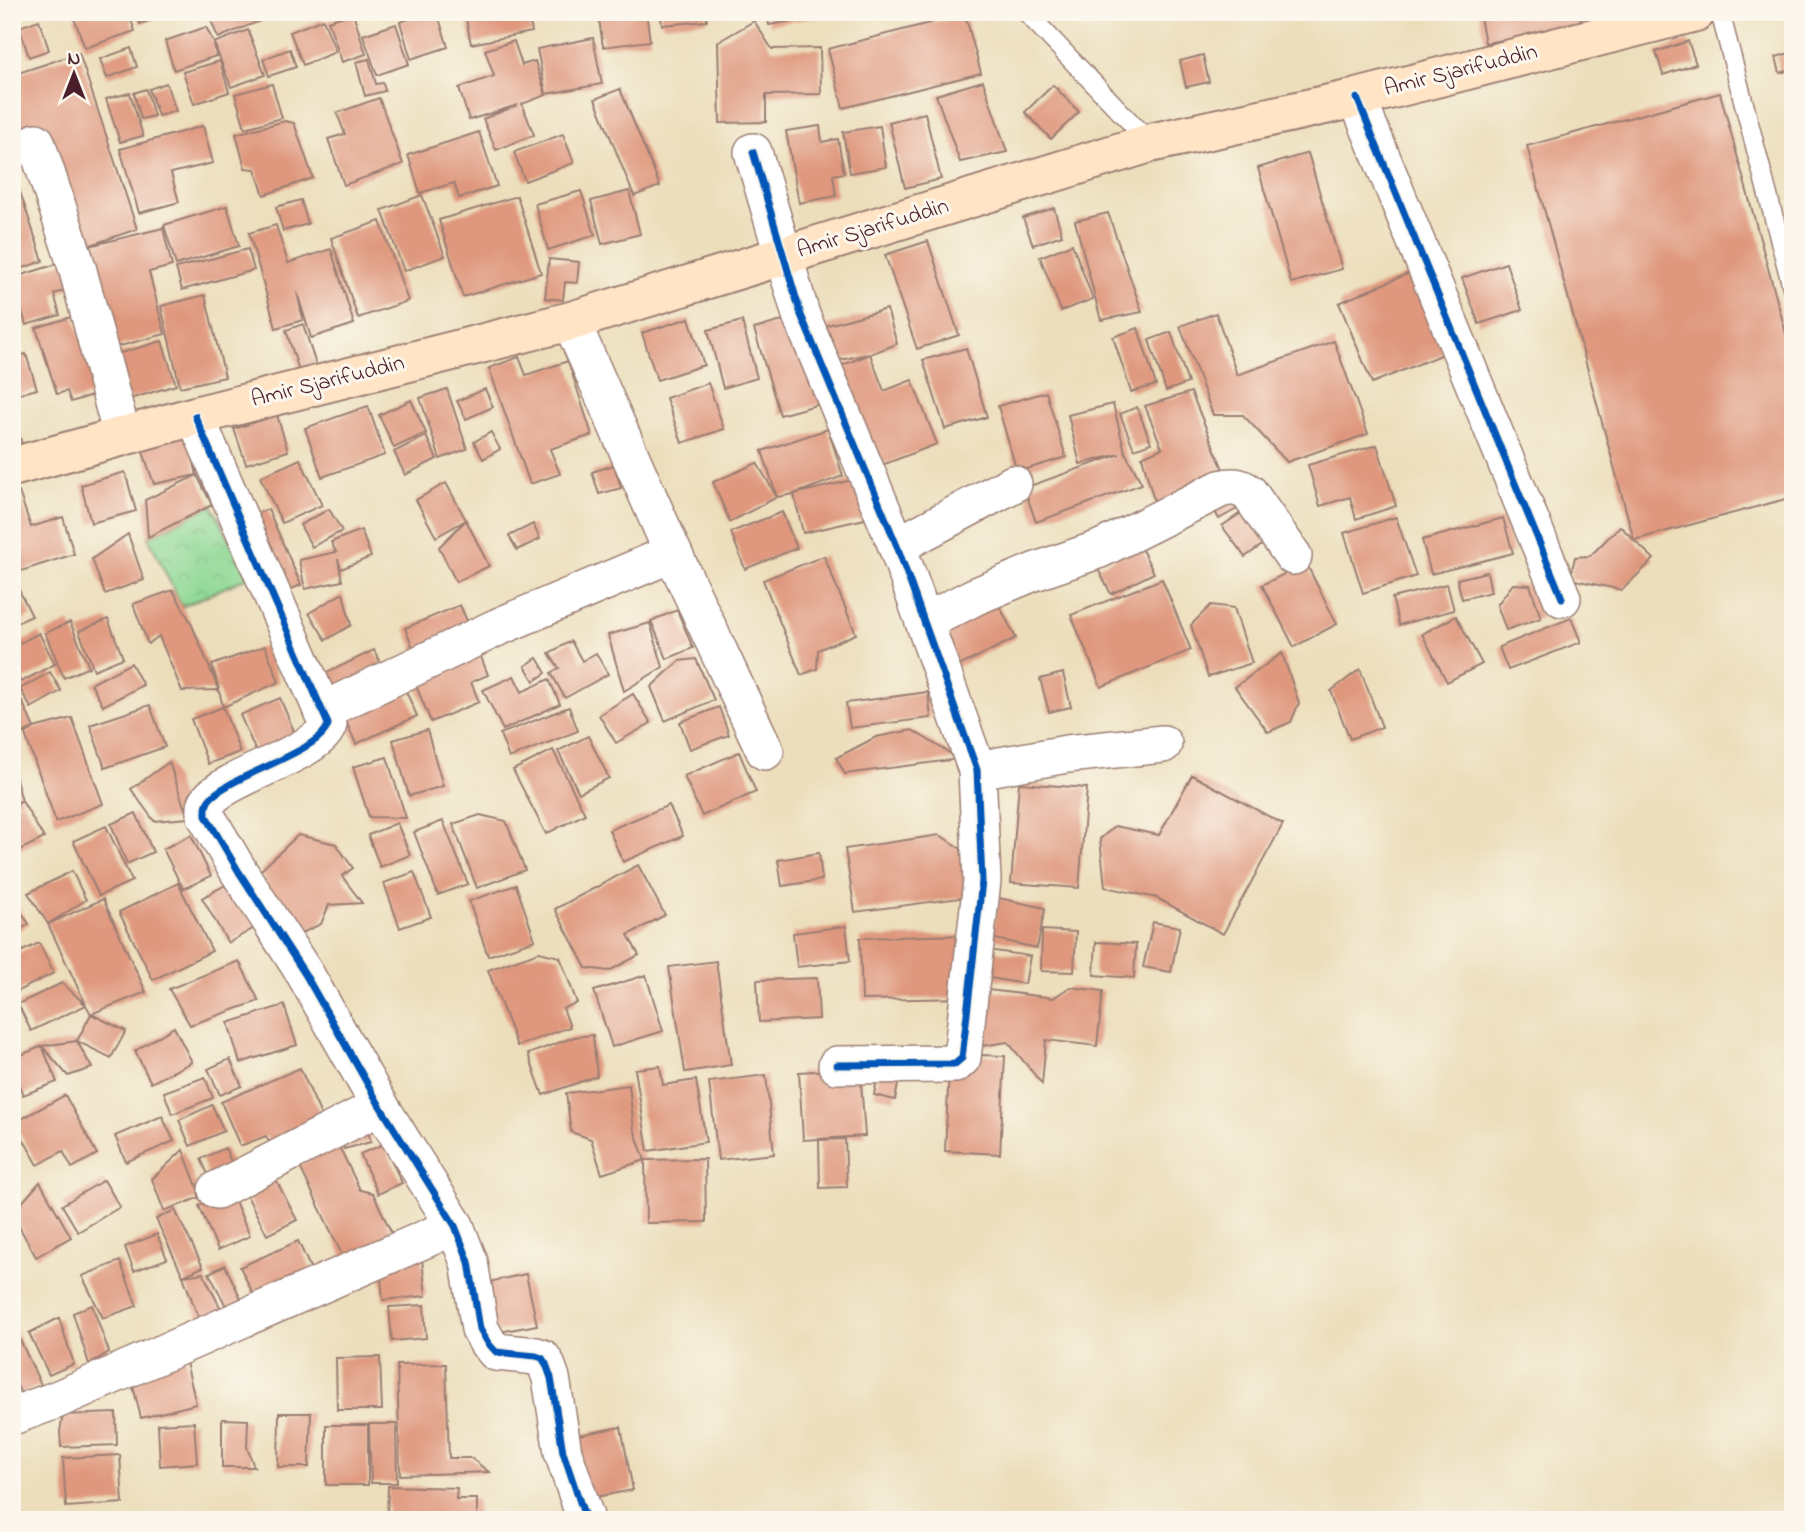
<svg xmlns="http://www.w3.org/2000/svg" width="1805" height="1532" font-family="'Indie Flower',sans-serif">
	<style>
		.park { fill: url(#park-crowns); stroke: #6c7c60; stroke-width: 2 }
		.building { fill: #df987e }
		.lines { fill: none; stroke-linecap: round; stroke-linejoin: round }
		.lane-casing { stroke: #9b7e73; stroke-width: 21 }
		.street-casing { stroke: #9b7e73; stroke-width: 40 }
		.secondary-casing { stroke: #9b7e73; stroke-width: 42 }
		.lane { stroke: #fff; stroke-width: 18 }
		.street { stroke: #fff; stroke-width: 37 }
		.secondary { stroke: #ffe4c6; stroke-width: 38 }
		.cycleway-casing { stroke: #fbf7ec; stroke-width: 11 }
		.cycleway { stroke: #0057b8; stroke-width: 7 }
		.labels { text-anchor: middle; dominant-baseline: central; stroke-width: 6; stroke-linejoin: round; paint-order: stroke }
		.street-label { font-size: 23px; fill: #4a1f2b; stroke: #fbf7ec }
	</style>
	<defs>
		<pattern id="park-crowns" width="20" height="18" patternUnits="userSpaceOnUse" patternTransform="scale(1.75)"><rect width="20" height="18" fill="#8ed894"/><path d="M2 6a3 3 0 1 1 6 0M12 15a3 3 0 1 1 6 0" fill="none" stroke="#7cb980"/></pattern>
	</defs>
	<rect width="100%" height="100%" fill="#fbf7ec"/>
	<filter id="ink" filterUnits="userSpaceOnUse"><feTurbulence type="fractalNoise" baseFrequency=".0143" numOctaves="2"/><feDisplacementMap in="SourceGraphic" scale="14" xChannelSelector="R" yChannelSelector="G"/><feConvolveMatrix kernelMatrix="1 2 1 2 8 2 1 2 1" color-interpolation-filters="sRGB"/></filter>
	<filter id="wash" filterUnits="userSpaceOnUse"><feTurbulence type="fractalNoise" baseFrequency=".00686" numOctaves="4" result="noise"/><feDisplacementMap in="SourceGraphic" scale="28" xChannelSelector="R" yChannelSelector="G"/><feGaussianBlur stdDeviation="1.57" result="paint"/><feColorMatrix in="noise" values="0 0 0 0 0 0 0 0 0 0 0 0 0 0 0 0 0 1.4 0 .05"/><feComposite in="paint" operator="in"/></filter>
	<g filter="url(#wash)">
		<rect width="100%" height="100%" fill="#ecdebb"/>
		<path class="park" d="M212 505 248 577 182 607 148 537Z"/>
		<g id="blocks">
			<g class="building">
				<path d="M88 12H128L135 31 85 48 74 18Z"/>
				<path d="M136 12H172V13L140 24Z"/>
				<path d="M208 12H271L272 16 218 38Z"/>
				<path d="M278 12H295V13L280 18Z"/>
				<path d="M432 12H437L448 47 411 59 400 22Z"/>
				<path d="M472 12H528L532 32 471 44 465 14Z"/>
				<path d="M549 12H583V14L550 19Z"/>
				<path d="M598 12H646L650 41 603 47Z"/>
				<path d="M660 12H706L707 21 662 25Z"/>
				<path d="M767 12H809L810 18 769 25Z"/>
				<path d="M1479 12H1579L1582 27 1485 43Z"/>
				<path d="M353 13 366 54 342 62 328 21Z"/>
				<path d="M965 14 981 73 843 108 828 49Z"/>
				<path d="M323 19 336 52 303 65 290 32Z"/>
				<path d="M39 20 49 50 29 57 19 27Z"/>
				<path d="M754 21 772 49 820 48 821 94 766 95V122L720 123 718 42Z"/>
				<path d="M396 24 409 64 377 75 363 35Z"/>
				<path d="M206 27 214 43 248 30 265 75 231 87 214 43 216 56 174 70 165 41Z"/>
				<path d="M593 38 602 84 546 94 537 49Z"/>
				<path d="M514 41 522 65 535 61 546 95 522 104 534 135 496 150 483 119 518 105 469 120 459 88 494 76 485 50Z"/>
				<path d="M1688 41 1696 64 1663 75 1656 52Z"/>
				<path d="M131 48 137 67 107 78 100 59Z"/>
				<path d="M290 49 296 67 269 76 263 59Z"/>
				<path d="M1793 52V69L1780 73 1776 57Z"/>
				<path d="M79 53 137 229 85 247 163 228 172 266 149 272 165 334 105 350 38 124 12 133V75Z"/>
				<path d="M1203 55 1209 82 1186 87 1180 61Z"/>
				<path d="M369 59 376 84 383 83 385 91 365 96 356 62Z"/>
				<path d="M220 61 229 92 194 104 183 72Z"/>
				<path d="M983 81 1007 152 960 162 936 95Z"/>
				<path d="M166 83 176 111 158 116 149 89Z"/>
				<path d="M272 84 282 118 245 128 235 94Z"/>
				<path d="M1053 85 1079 112 1051 139 1025 112Z"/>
				<path d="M146 89 154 116 141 119 134 93Z"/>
				<path d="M620 89 660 186 634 196 595 99Z"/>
				<path d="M130 93 143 136 120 142 106 99Z"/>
				<path d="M1720 93 1793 359V497L1634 540 1654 559 1622 590 1570 579 1575 557 1590 556 1620 526 1634 540 1527 146Z"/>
				<path d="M379 98 403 164 344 185 328 139 345 134 337 113Z"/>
				<path d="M925 113 941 179 905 188 889 122Z"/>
				<path d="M285 121 294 123 313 178 264 195 255 169 245 168 236 134Z"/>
				<path d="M203 126 213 163 171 173 179 202 139 213 120 149Z"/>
				<path d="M820 126 822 142 838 139 844 173 833 175 836 196 799 203 786 131Z"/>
				<path d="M880 126 886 167 850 173 843 132Z"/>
				<path d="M479 132 497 186 459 198 454 183 420 193 408 155Z"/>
				<path d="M563 134 574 163 525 181 514 152Z"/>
				<path d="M1308 153 1342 269 1291 283 1258 168Z"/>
				<path d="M12 168 43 261 12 272Z"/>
				<path d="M581 191 595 235 548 250 535 204Z"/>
				<path d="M629 191 640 234 602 244 591 201Z"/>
				<path d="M422 195 445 256 404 271 382 210Z"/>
				<path d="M517 196 541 273 463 297 439 220Z"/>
				<path d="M301 200 308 224 283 231 276 207Z"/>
				<path d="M227 206 239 246 176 265 164 225Z"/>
				<path d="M1054 208 1062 235 1033 245 1023 218Z"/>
				<path d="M1108 213 1142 312 1101 320 1075 221Z"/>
				<path d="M380 221 408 301 358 318 331 238Z"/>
				<path d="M276 225 288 263 331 249 354 324 311 338 297 292 303 320 276 328 249 233Z"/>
				<path d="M928 241 959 335 917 349 885 255Z"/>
				<path d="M1072 244 1093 299 1061 311 1040 257Z"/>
				<path d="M248 249 254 270 182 290 176 268Z"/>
				<path d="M549 259 579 262 577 283 565 282 563 300 545 298Z"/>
				<path d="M70 260 79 286 54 294 60 315 26 325 12 278Z"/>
				<path d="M1506 263 1522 310 1479 324 1462 278Z"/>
				<path d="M1414 271 1448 352 1372 383 1339 303Z"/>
				<path d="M205 295 225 377 180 387 161 306Z"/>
				<path d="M887 309 897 344 870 354 884 391 912 380 937 444 872 469 833 369 870 354 834 361 824 326Z"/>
				<path d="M1216 313 1237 375 1334 341 1368 434 1287 462 1243 415H1213L1180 326Z"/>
				<path d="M74 316 99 393 71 402 67 391 57 394 36 328Z"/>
				<path d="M799 316 823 403 780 415 754 329Z"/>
				<path d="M689 318 704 365 657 380 642 333Z"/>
				<path d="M742 321 757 378 723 388 708 330Z"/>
				<path d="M303 324 316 365 299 371 286 330Z"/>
				<path d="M1138 328 1156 385 1131 392 1113 337Z"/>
				<path d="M1171 332 1188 383 1166 391 1149 340Z"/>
				<path d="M162 341 176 385 120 402 107 357Z"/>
				<path d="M966 348 987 417 945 429 923 360Z"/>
				<path d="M26 354 37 389 12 396V358Z"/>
				<path d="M519 357 526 375 568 361 592 435 550 449 560 474 530 484 489 368Z"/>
				<path d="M708 383 724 429 682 443 666 398Z"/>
				<path d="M447 389 467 449 440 459 420 398Z"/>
				<path d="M485 389 493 407 466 419 457 401Z"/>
				<path d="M1046 392 1066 457 1017 472 998 406Z"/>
				<path d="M1191 392 1225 474 1156 508 1142 457 1162 448 1145 406Z"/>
				<path d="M411 400 426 433 394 448 379 415Z"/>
				<path d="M1113 404 1125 452 1142 484 1036 522 1024 488 1120 454 1080 464 1068 415Z"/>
				<path d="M368 406 385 455 322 477 305 428Z"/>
				<path d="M1137 407 1151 443 1134 449 1120 414Z"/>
				<path d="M12 411 23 447 12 450Z"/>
				<path d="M277 415 288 451 246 464 234 429Z"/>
				<path d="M186 429 197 475 154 484 140 443Z"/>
				<path d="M828 429 843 476 794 494 777 497 730 522 713 482 757 463 777 497 762 451Z"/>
				<path d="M491 432 500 449 483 459 474 442Z"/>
				<path d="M426 436 437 459 405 475 394 452Z"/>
				<path d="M1377 445 1396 506 1356 519 1350 497 1320 506 1308 465Z"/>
				<path d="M300 459 322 505 282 523 260 477Z"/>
				<path d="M614 465 621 488 599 494 592 472Z"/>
				<path d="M125 472 136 511 91 523 81 485Z"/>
				<path d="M197 475 212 505 148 537 145 500Z"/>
				<path d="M856 479 865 519 803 533 794 494Z"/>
				<path d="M446 483 466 520 436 537 416 500Z"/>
				<path d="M19 492 31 527 63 517 74 554 12 574V494Z"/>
				<path d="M1210 503 1246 504 1219 519Z"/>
				<path d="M1251 506 1273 537 1245 557 1222 526Z"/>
				<path d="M268 509 301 585 280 594 247 518Z"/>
				<path d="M329 509 342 531 312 547 300 525Z"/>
				<path d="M782 512 797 548 745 569 731 532Z"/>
				<path d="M1396 517 1416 576 1363 593 1344 533Z"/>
				<path d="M1503 518 1513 553 1431 574 1422 540Z"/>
				<path d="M466 520 489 566 456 582 439 547Z"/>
				<path d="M533 524 540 539 517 550 509 536Z"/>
				<path d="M361 530 371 557 341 569 338 559 342 581 305 589 299 560 336 552 331 542Z"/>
				<path d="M128 534 144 580 105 594 92 559Z"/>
				<path d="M1140 546 1154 573 1111 594 1097 567Z"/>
				<path d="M824 556 856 634 818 650 817 669 801 675 763 580Z"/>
				<path d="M1306 563 1337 624 1294 647 1262 585Z"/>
				<path d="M1487 572 1491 592 1462 599 1457 579Z"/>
				<path d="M1162 579 1191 650 1101 687 1071 615Z"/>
				<path d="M16 584 32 616 12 625V586Z"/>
				<path d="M1447 584 1454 610 1399 625 1392 598Z"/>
				<path d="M1513 584 1530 585 1541 618 1506 630 1497 605Z"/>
				<path d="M173 590 191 623 219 690 212 665 265 646 279 682 223 707 240 752 208 764 191 719 223 707 219 690 182 691 159 636 148 644 133 604Z"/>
				<path d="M343 593 351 625 326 640 309 613Z"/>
				<path d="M998 603 1016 638 957 667 940 631Z"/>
				<path d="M460 605 471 630 415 653 405 628Z"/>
				<path d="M1211 605 1234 608 1252 663 1208 677 1191 625Z"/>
				<path d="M677 610 693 648 667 659 651 621Z"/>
				<path d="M1456 616 1482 664 1447 682 1422 634Z"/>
				<path d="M1571 618 1581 642 1508 670 1499 647Z"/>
				<path d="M108 619 123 658 94 670 79 631Z"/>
				<path d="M70 622 89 667 64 678 45 633Z"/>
				<path d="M650 623 663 667 624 691 608 635Z"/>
				<path d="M39 633 55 664 21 682 12 666V647Z"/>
				<path d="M571 641 582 661 596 653 608 674 565 698 551 673 559 668 549 653Z"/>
				<path d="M478 649 488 675 471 682 479 702 431 722 412 676Z"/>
				<path d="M374 650 385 672 326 702 314 679Z"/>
				<path d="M1282 653 1299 703 1291 722 1268 732 1235 687Z"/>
				<path d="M537 658 546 673 534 681 525 666Z"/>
				<path d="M696 659 714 700 665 721 651 687 679 661Z"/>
				<path d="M131 663 143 685 103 706 91 684Z"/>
				<path d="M1360 669 1382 727 1350 739 1331 691Z"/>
				<path d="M50 672 61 691 31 708 20 689Z"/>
				<path d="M1063 673 1071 707 1049 712 1040 679Z"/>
				<path d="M514 676 522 692 549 679 560 704 503 730 483 690Z"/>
				<path d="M402 682 417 716 356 744 341 710Z"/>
				<path d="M928 692 931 718 850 728 846 703Z"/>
				<path d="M633 694 651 723 616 743 599 715Z"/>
				<path d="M280 698 296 736 256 752 240 715Z"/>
				<path d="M22 701 34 728 12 738V706Z"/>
				<path d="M150 705 165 747 105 768 90 725Z"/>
				<path d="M569 707 578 731 509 758 500 734Z"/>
				<path d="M719 707 729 735 690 749 680 722Z"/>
				<path d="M72 718 103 804 56 822 25 734 34 728Z"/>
				<path d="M427 730 443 786 409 796 393 740Z"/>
				<path d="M912 730 959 759 845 774 836 758 876 737Z"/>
				<path d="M588 736 609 778 579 793 558 751Z"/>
				<path d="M553 750 585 814 546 834 513 770Z"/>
				<path d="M739 752 756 792 702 816 684 776Z"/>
				<path d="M387 757 406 818 369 817 353 767Z"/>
				<path d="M169 762 188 818 154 821 131 789Z"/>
				<path d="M13 768 22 801 44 838 12 854V808L22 801 12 803Z"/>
				<path d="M1192 775 1283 824 1223 934 1157 898 1105 887 1100 839 1115 826 1159 835Z"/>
				<path d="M1019 783 1087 788 1079 888 1011 883Z"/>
				<path d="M669 805 683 836 623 862 609 830Z"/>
				<path d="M136 813 153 852 127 864 111 824Z"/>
				<path d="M480 815 506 821 525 870 477 888 453 824Z"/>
				<path d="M443 821 468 884 438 895 414 832Z"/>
				<path d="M397 823 410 855 380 867 368 835Z"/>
				<path d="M106 826 132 881 99 896 73 841Z"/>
				<path d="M191 835 211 876 183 889 163 849Z"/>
				<path d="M298 835 336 844 353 868 342 876 362 903 329 905 321 924 291 938 260 871Z"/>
				<path d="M940 835 961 849 968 897 855 912 845 849Z"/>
				<path d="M819 853 822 880 782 886 778 860Z"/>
				<path d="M638 865 665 915 628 935 639 955 609 971 586 968 555 909Z"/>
				<path d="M72 871 86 900 48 924 28 893Z"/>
				<path d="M414 872 431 917 400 928 384 883Z"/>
				<path d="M178 883 212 951 153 980 119 912Z"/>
				<path d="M229 883 256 927 228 943 202 898Z"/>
				<path d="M516 885 535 940 488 956 469 901Z"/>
				<path d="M12 898 29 924 12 935Z"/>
				<path d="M999 898 1045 908 1037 948 991 938Z"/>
				<path d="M103 899 146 992 91 1014 86 1005 31 1031 18 1004 62 983 86 1005 48 924Z"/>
				<path d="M1153 922 1180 927 1171 972 1143 967Z"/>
				<path d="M846 926 850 961 797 967 793 933Z"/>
				<path d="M1042 930 1076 932 1074 972 1041 971Z"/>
				<path d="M966 935 968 998 862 1000 860 938Z"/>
				<path d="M1096 942 1136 944 1134 978 1094 975Z"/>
				<path d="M39 943 54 973 12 994V956Z"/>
				<path d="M988 950 1030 956 1025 984 984 977Z"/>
				<path d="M539 952 560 957 577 1003 563 1008 570 1027 517 1046 488 970Z"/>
				<path d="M239 961 259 1001 190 1025 169 989Z"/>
				<path d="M716 961 731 1065 685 1072 669 967Z"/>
				<path d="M646 975 663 1031 612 1047 594 991Z"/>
				<path d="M817 978 819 1019 759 1022 757 980Z"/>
				<path d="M1070 987 1103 991 1097 1046 1046 1040 1042 1084 1008 1042 974 1047 981 989 1053 998Z"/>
				<path d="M284 1005 297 1045 240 1063 228 1023Z"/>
				<path d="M91 1014 126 1031 111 1058 77 1041 92 1068 68 1076 42 1046 57 1082 23 1095 12 1067V1059L42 1046 77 1041Z"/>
				<path d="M174 1027 192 1062 151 1083 135 1051Z"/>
				<path d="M593 1035 597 1076 543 1095 528 1054 574 1037Z"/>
				<path d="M982 1055 1005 1056 1000 1154 945 1151 949 1069Z"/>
				<path d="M230 1059 242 1086 220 1095 208 1069Z"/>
				<path d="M660 1066 663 1085 696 1080 706 1142 648 1151 635 1069Z"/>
				<path d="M300 1068 325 1124 271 1146 266 1136 240 1146 221 1102Z"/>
				<path d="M860 1068 865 1136 803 1140 799 1072Z"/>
				<path d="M879 1069 900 1074 895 1100 874 1095Z"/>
				<path d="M766 1075 774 1154 718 1160 709 1082Z"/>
				<path d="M205 1077 213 1098 172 1114 164 1092Z"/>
				<path d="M629 1085 634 1129 645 1160 602 1174 591 1139 571 1132 566 1093Z"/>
				<path d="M65 1095 97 1154 72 1168 63 1151 38 1165 14 1123Z"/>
				<path d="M212 1105 224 1131 190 1146 179 1120Z"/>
				<path d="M162 1116 174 1141 126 1162 115 1136Z"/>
				<path d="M366 1125 371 1142 344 1149 339 1133Z"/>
				<path d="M845 1139 847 1187 820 1188 819 1140Z"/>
				<path d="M384 1144 402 1183 378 1194 360 1154Z"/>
				<path d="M339 1146 360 1190 373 1193 394 1238 345 1261 299 1165Z"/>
				<path d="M225 1148 236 1173 212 1183 201 1159Z"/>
				<path d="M183 1150 201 1197 164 1211 152 1179Z"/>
				<path d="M705 1159 706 1222 646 1223 645 1160Z"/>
				<path d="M273 1174 297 1220 267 1235 243 1188Z"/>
				<path d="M104 1180 120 1207 78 1232 62 1205Z"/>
				<path d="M40 1182 71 1237 36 1257 12 1214Z"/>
				<path d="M231 1192 250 1236 218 1250 199 1206Z"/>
				<path d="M175 1210 203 1267 183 1276 156 1219Z"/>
				<path d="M157 1234 167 1259 134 1271 125 1247Z"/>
				<path d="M298 1241 314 1276 257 1302 240 1267Z"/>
				<path d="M421 1250 426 1296 383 1300 380 1267Z"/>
				<path d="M120 1261 137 1306 103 1318 82 1276Z"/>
				<path d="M225 1265 243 1303 228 1310 209 1273Z"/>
				<path d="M203 1273 226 1319 203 1330 183 1276Z"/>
				<path d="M526 1274 537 1325 494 1333 484 1283Z"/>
				<path d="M92 1305 109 1352 89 1364 73 1313Z"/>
				<path d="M424 1305 426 1338 392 1341 389 1307Z"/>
				<path d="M59 1318 74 1364 49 1375 29 1333Z"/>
				<path d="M15 1329 41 1385 21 1394 12 1375V1330Z"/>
				<path d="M380 1357 382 1410H337L336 1358Z"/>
				<path d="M185 1358 196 1404 141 1418 129 1370Z"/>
				<path d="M446 1364 449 1458H471L489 1472 400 1475 397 1365Z"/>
				<path d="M116 1413 117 1445 61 1447 60 1431 63 1415Z"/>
				<path d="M279 1413H311L309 1467H278Z"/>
				<path d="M222 1419 248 1420 247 1447 254 1467H222Z"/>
				<path d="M194 1422 197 1463 160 1466 158 1424Z"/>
				<path d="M369 1424H396L397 1483H371Z"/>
				<rect x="326" y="1425" width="42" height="60"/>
				<path d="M621 1427 633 1490 590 1498 573 1436Z"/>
				<path d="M120 1455 123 1503 66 1507 63 1458Z"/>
				<path d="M388 1486 457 1488 456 1499H477V1520L387 1518Z"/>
			</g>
		</g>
	</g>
	<g filter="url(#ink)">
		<use href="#blocks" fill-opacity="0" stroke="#9b7e73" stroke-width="2"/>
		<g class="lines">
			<defs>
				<g id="lane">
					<path d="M1026 12 1150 143"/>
					<path d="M1720 12 1793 291"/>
				</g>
				<g id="street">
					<path d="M1357 98 1562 598"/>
					<path d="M36 142 77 267 122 436"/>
					<path d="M753 152 801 315 897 546 977 770 982 881 962 1058 955 1064 837 1065"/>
					<path d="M571 321 673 553 765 751"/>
					<path d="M195 416 328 724C322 752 227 776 209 800 205 805 206 810 206 816L239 872 305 974 380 1106 455 1226 469 1262 480 1329 488 1343 496 1352 536 1356 542 1358 546 1364 551 1378 563 1452 586 1520"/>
					<path d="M897 546 1013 484"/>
					<path d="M925 622 974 597 1034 572 1100 549 1220 489C1232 486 1239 486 1249 493L1293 556"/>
					<path d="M322 711 498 627 673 553"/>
					<path d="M977 770 1067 754 1163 744"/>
					<path d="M217 1190 380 1106"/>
					<path d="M12 1416 56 1400 455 1226"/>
				</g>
				<path id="secondary" d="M12 467 195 416 571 321 1150 143 1357 98 1696 12"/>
			</defs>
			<use href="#lane" class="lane-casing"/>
			<use href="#street" class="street-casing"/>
			<use href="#secondary" class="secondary-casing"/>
			<use href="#lane" class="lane"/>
			<use href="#street" class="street"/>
			<use href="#secondary" class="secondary"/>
			<defs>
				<g id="cycleway">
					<path d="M1357 98 1562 598"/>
					<path d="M753 152 801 315 897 546 977 770 982 881 962 1058 955 1064 837 1065"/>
					<path d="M195 416 328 724C322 752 227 776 209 800 205 805 206 810 206 816L239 872 305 974 380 1106 455 1226 469 1262 480 1329 488 1343 496 1352 536 1356 542 1358 546 1364 551 1378 563 1452 586 1520"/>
				</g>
			</defs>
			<use href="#cycleway" class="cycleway-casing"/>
			<use href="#cycleway" class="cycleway"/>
		</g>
	</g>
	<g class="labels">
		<g class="street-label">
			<text transform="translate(1461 71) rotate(-14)">Amir Sjarifuddin</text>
			<text transform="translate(873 229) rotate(-17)">Amir Sjarifuddin</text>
			<text transform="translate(328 382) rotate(-14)">Amir Sjarifuddin</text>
		</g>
	</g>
	<rect width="1805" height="1532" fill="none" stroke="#fbf7ec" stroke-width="42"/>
	<g transform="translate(74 74)" stroke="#fbf7ec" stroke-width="5" paint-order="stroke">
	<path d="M0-5L12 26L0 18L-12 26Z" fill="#4a1f2b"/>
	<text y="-10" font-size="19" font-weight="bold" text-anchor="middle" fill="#4a1f2b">N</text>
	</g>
</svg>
